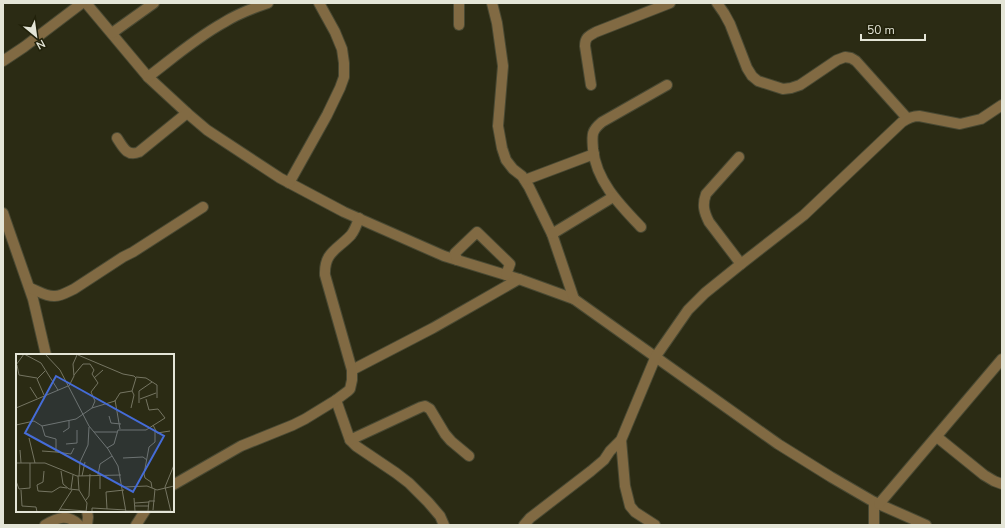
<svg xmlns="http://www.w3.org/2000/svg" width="1005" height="528" font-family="'Nunito Sans',sans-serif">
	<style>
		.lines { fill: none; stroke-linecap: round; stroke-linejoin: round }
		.minor-casing { stroke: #494933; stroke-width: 12 }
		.minor { stroke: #816a43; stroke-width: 10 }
		.inset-road { fill: none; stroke: #757562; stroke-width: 1 }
		.view { fill: #456cd8; fill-opacity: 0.15; stroke: #456cd8; stroke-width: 2 }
		.inset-edge { fill: none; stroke: #e4e5d7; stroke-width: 2 }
	</style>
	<rect width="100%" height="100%" fill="#2b2b14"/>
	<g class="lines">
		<defs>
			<g id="minor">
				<path d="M86 3 148 77 187 113 207 130 280 178 344 212 444 256 519 279 574 299 778 444 831 477 874 502 926 525"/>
				<path d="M459 3V25"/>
				<path d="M492 3 497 23 503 66 498 126 502 148 506 160 513 169 522 176 529 187 552 234 574 299"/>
				<path d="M717 3 724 13 730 24 747 68 752 76 758 81 783 89 791 88 800 85 837 60 845 57 851 58 856 61 907 118"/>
				<path d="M112 33 154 3"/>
				<path d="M3 61 24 47 82 3"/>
				<path d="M148 77C173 58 196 38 223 23 237 14 253 8 268 3"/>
				<path d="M591 85 585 46C585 37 589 36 596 32L670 3"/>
				<path d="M117 138C123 147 127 157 139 152L187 113"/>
				<path d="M739 157 706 194C702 205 704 212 709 222L741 264"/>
				<path d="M525 180 594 154"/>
				<path d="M289 183 327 115 340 88 344 77V63L342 49 335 32 319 3"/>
				<path d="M3 213 33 299 46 355"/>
				<path d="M641 227C620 205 596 181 593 149 592 135 591 131 602 122L667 85"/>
				<path d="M552 234 613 197"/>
				<path d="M457 260 455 253 477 232 510 264 506 275"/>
				<path d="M30 288C38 291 47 297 55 296 62 296 69 291 74 289L123 257 133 252 203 207"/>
				<path d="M352 370 433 328 519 279"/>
				<path d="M336 400 350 440 356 446 396 473 409 483 428 502 440 516 444 525"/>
				<path d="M937 437 984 475 994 481 1002 484"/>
				<path d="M350 440 421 407 425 406 430 409 445 434 451 441 469 456"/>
				<path d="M621 440 625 486 630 506 635 512 655 525"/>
				<path d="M173 485 241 446 293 425 305 419 336 400 348 391 350 389 352 380V370L325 275C324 252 337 250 351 235 355 230 357 224 359 218"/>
				<path d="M874 502V525"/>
				<path d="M879 504 1002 359"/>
				<path d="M87 511 88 517 87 525"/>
				<path d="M45 525C58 517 68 514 79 525"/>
				<path d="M136 525 145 511"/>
				<path d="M524 525 530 518 591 471 604 460 610 451 621 440 656 356 688 310 705 293 741 264 804 215 902 122C908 118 912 116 919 116L960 124 981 119 1002 105"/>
			</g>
		</defs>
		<use href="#minor" class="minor-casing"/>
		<use href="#minor" class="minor"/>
	</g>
	<g transform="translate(16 354)">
		<rect width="158" height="158" fill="#2b2b14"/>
		<path class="inset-road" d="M8 0 25 9 42 36M29 0 44 16 73 72 92 95 102 112 110 158M0 11 8 0M1 11 3 21 21 24M58 21 67 10H74L78 16 76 20 82 29 75 38 79 47 76 54M120 23 130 24 141 31V44M78 24 87 16M53 32 58 22 57 10 61 1M14 33 21 44M28 41 21 25 29 17M124 45 140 39M99 46 104 75M123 49V37L136 28M0 54 52 32M115 54 118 41 116 37M93 62 95 69 105 70M0 71 18 67 26 72 60 65 76 54 99 47 104 39 116 37 120 24 118 22 107 20 62 1M137 71 141 79 154 77M26 72 29 82 40 85V98L55 100 58 94M47 78 53 74V66M78 78H101M13 84 19 109M50 90 61 89V76M91 94 98 90 102 76H130L149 64 142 55 133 56 130 45M4 96 5 109M26 97 40 98M107 104 127 103 131 106M0 109H29L61 122 105 121M28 117 27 128 21 131 22 137 36 138 44 133 51 134M45 117 47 130 53 135 63 136M82 121 84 110 96 102M84 121V135M62 122 63 136 71 149 70 158M63 122 64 108 72 91 73 73M66 122 69 108M0 127 3 135 14 134V109M108 133 131 132 141 136 158 132M136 134 135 128 129 124 128 120 133 93 139 88V76M55 135 57 121M5 136 6 152 20 153 21 158M118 144 119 157M70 146 73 142 74 120M119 149 133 148M119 152H133M44 155 70 157M91 155 90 138 108 136M137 156 139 135M110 157H155M132 157 133 147H139M42 158 56 136M76 158V154L110 156M155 158 149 133 158 111"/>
		<path class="view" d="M40 22 148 82 117 138 9 79Z"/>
		<rect width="158" height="158" class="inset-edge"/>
	</g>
	<rect width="1005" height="528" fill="none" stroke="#e4e5d7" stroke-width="8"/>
	<g transform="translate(36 36) rotate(151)" stroke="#21210a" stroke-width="3" paint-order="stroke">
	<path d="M0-3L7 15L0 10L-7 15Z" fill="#e4e5d7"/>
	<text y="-6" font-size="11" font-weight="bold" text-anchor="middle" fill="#e4e5d7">N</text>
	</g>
	<path d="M861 34v6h64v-6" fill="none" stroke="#e4e5d7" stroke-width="2"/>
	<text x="867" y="34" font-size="12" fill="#e4e5d7" stroke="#21210a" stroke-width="3" paint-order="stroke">50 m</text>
</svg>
